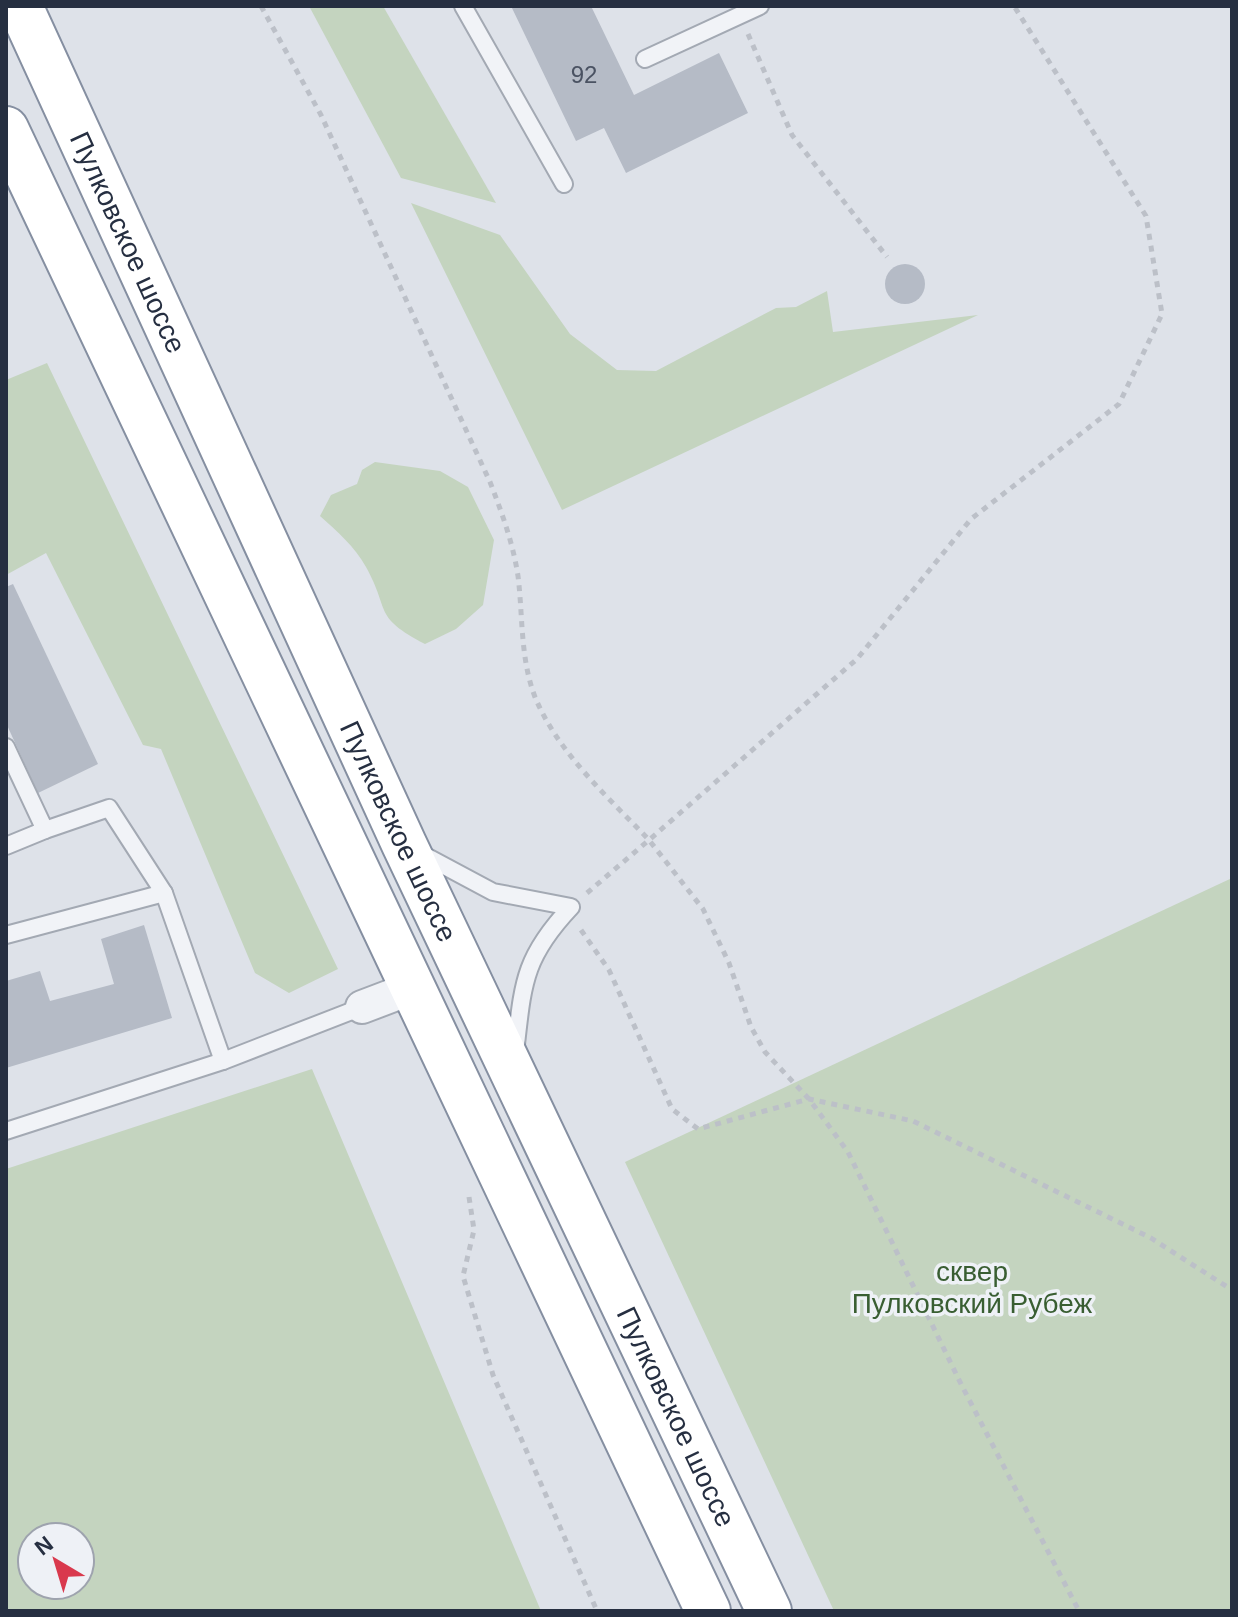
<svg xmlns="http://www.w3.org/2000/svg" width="1238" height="1617" font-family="Arial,sans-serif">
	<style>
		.green { fill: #c4d4bf; fill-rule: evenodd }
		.building { fill: #b5bbc6 }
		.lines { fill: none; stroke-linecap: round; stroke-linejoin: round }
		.lane-casing { stroke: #a3a9b3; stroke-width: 20 }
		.street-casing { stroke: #a3a9b3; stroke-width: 36 }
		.highway-casing { stroke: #858fa1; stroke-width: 48 }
		.path { stroke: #bcc0c8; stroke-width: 5; stroke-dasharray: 6 6; stroke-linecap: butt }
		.lane { stroke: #f1f3f7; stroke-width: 16 }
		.street { stroke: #f1f3f7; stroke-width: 32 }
		.highway { stroke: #fff; stroke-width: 44 }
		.labels { text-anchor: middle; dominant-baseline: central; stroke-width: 7; stroke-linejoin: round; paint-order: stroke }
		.number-label { font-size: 24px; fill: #4a5262 }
		.street-label { font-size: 28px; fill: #262f41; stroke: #eef1f6 }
		.park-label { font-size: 28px; fill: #395e32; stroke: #eef1f6 }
	</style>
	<rect width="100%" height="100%" fill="#dee2e9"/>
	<g class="green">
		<path d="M309 6H383L496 203 401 178Z"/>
		<path d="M411 203 500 235 570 334 617 370 656 371 776 308 796 307 827 291 833 332 978 315 562 510Z"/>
		<path d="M47 363 338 969 289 993 255 973 161 749 143 745 46 553 6 575V380Z"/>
		<path d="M375 462 440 471 468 487 494 540 483 605 456 629 425 644C372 616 391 612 366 567 355 547 337 531 320 516L331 495 357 484 362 470Z"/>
		<path d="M1232 878V1611H834L625 1162Z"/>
		<path d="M312 1069 541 1611H6V1169ZM80 1537V1585H32V1537Z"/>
	</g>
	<g class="building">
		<path d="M511 6H591L634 95 719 53 748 113 626 173 604 128 576 141Z"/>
		<circle cx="905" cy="284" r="20"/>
		<path d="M13 584 98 764 38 793 6 723V587Z"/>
		<path d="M144 925 172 1018 6 1068V981L40 971 50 1001 114 984 101 939Z"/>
	</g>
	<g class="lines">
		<defs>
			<g id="lane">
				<path d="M463 6 564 184"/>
				<path d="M645 59 760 6"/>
				<path d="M6 747 45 830 6 846"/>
				<path d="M45 830 109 808 164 893"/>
				<path d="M420 853 493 892 571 907C522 959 523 985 515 1053"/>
				<path d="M6 935 164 893 223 1061"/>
				<path d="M6 1131 223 1061 362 1007"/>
			</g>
			<path id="street" d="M362 1007 412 988"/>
			<g id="highway">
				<path id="s1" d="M20 6 404 844 769 1611"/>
				<path d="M6 129 708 1611"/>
			</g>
		</defs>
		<use href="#lane" class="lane-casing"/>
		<use href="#street" class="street-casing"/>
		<use href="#highway" class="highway-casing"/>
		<g class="path">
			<path d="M261 6 321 115 490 482C502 513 513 543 518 576 523 616 520 658 535 697 558 753 608 797 649 840L857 659 971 519 1119 404 1162 314 1146 216 1014 6"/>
			<path d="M748 34 792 135 887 257"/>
			<path d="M587 893 649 840 703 909 729 963 751 1027 765 1052 809 1099 848 1152 962 1386 1079 1611"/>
			<path d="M581 930 609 970 672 1109 698 1129 809 1099 913 1121 1151 1238 1232 1290"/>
			<path d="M469 1197 474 1230 463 1276 493 1375 597 1611"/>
		</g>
		<use href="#lane" class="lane"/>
		<use href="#street" class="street"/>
		<use href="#highway" class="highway"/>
	</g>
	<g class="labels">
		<g class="number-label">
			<text x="584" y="74">92</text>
		</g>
		<g class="street-label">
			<text stroke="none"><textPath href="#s1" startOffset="260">Пулковское шоссе</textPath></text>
			<text stroke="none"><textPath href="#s1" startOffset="908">Пулковское шоссе</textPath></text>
			<text stroke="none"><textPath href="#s1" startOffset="1556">Пулковское шоссе</textPath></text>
		</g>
		<g class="park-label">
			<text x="972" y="1271">сквер<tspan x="972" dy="32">Пулковский Рубеж</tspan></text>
		</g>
	</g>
	<rect width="1238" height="1617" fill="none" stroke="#262f41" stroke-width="16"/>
	<g transform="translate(56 1561) rotate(322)"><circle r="38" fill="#eef1f6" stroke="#9ea3ae" stroke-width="2"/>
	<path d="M0-6L14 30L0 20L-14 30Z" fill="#d9394d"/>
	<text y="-12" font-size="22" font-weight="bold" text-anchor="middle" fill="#262f41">N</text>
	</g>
</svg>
